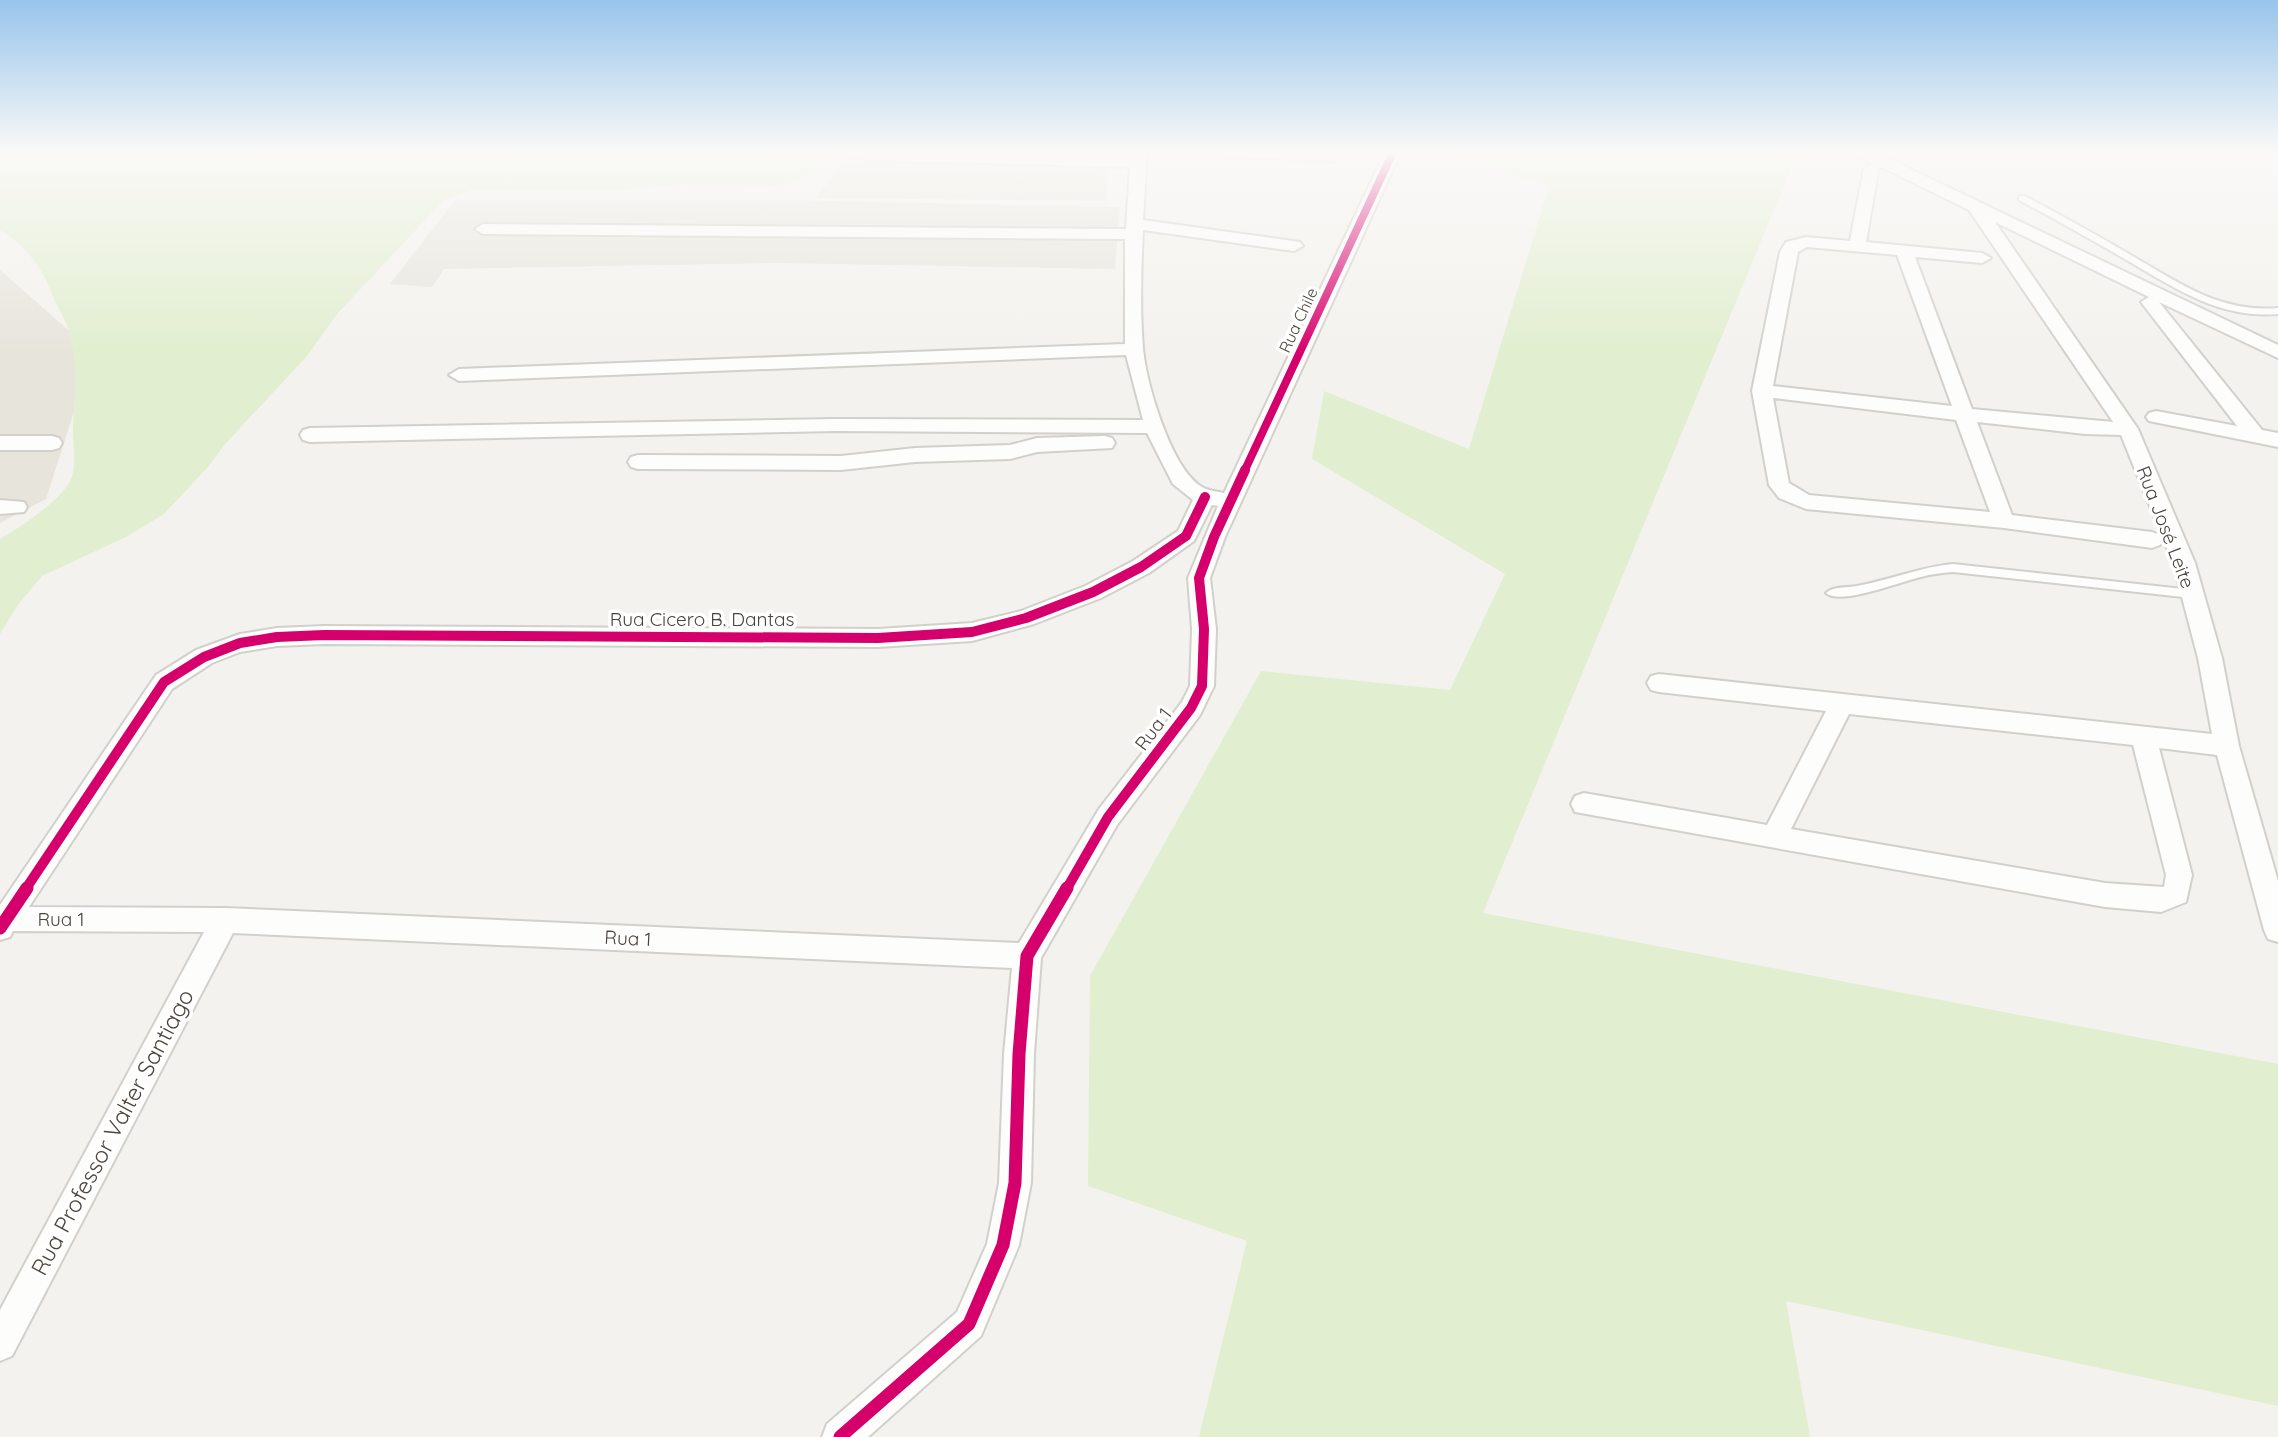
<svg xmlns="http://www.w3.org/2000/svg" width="2278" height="1437" font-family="Quicksand,sans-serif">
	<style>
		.residential { fill: #e7e4dc }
		.green { fill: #e1eecf }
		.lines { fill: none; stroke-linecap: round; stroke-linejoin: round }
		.lane-casing { stroke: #d2d0cb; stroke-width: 4 }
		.street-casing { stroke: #d2d0cb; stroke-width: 4 }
		.lane { fill: #fdfdfc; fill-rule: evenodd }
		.street { fill: #fdfdfc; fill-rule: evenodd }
		.cycleway-far2-casing { stroke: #fff; stroke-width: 11 }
		.cycleway-far1-casing { stroke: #fff; stroke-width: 15 }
		.cycleway-casing { stroke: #fff; stroke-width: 18 }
		.cycleway-far2 { stroke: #d6006c; stroke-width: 8 }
		.cycleway-far1 { stroke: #d6006c; stroke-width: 10 }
		.cycleway { stroke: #d6006c; stroke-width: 13 }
		.labels { text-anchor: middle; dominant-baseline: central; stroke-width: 7; stroke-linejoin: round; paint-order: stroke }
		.far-street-label { font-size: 16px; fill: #4b4439; stroke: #fff }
		.street-label { font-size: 19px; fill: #4b4439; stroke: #fff }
		.near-street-label { font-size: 23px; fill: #4b4439; stroke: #fff }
	</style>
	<rect width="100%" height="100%" fill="#f4f2ee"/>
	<g class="residential">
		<path d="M851 152H1110L1106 201 816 198Z"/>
		<path d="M455 200H784L1120 207 1115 269 776 263 444 269 432 287 390 284Z"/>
		<path d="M0 270 93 352 46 499 0 523Z"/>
	</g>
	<g class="green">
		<path d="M0 152H836L798 181 772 186 685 184 624 190H473L444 200 337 314 307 356 226 443 207 468 164 514 126 537 42 576 18 605 0 634V539C20 527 64 499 72 477 76 463 73 442 73 429 74 395 78 360 68 328 64 316 56 306 52 294 43 269 24 243 0 230Z"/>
		<path d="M1444 152H1661L1703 160 1706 152H1798L1483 913 2278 1064V1406L1786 1301 1810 1437H1199L1247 1241 1088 1186 1090 976 1261 671 1450 690 1505 574 1312 459 1324 391 1469 449 1549 186Z"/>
	</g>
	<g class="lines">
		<defs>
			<g id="lane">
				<path d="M1152 152H1225L1336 157 1340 159 1336 161 1156 154Z"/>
				<path d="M2019 196H2025C2060 215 2095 234 2129 254 2178 282 2219 313 2278 308V314C2217 319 2174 287 2123 258 2089 238 2054 219 2019 200Z"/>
				<path d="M1953 564 2192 590 2198 594 2192 598 1953 572C1942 573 1931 574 1921 577 1902 581 1840 606 1826 593 1833 586 1847 588 1857 586 1890 580 1920 567 1953 564Z"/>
			</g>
			<g id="street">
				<path d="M872 152 1131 157V152H1147L1143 220 1300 242 1303 246 1294 251 1143 230C1141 269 1140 310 1143 348 1146 383 1170 464 1199 485 1207 491 1215 491 1224 493L1385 152H1401L1225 537 1210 578 1216 629 1214 686 1200 715 1117 825 1041 958 1034 1054 1031 1183 1019 1245 981 1336 868 1437H822L827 1424 957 1312 987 1244 999 1183 1004 1054 1012 968 233 933 12 1356 0 1361V1310L204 932 13 931 10 937 0 940V905L156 675 196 650 240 634 277 628 324 626 878 629 972 623 1021 611 1085 586 1133 561 1178 531 1193 500 1173 484 1147 433 835 431 310 442 303 440 300 435 303 430 310 428 835 419 1143 420 1126 355 459 381 449 375 459 369 1125 344V239L483 234 475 229 483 224 1126 229 1130 167 866 160 864 157ZM1212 505 1218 506 1188 578 1192 629 1190 686 1182 702 1099 809 1019 943 225 908 29 907 172 689 212 663 240 652 277 646 324 644 878 647 972 641 1034 624 1101 598 1149 573 1194 541Z"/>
				<path d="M1854 152H1875L2278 345V358L2159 302 2262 430 2278 433V447L2149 421 2146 417 2149 413 2156 411 2237 426 2141 302 2149 297 1995 222 2138 429 2195 563 2222 658 2239 746 2278 881V942L2268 939 2264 930 2217 755 2159 748 2192 875 2186 902 2161 912 2105 907 1575 812 1571 804 1575 796 1584 793 1767 825 1826 711 1659 692 1651 690 1647 683 1651 676 1659 674 2212 734 2198 658 2173 563 2121 435 2085 434 1977 422 2012 515 2152 532 2160 535 2163 540 2160 545 2152 548 2004 528 1806 509 1779 498 1769 485 1752 391 1780 252 1786 242 1806 237 1850 241 1864 168 1873 164ZM1879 166 1969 210 2113 422 1972 409 1915 257 1982 263 1991 258 1982 253 1866 242ZM1807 247 1897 255 1952 406 1773 386 1798 252ZM1773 398 1956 420 1990 512 1809 495 1789 483ZM1849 714 2133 745 2166 875 2164 887 2105 883 1791 829Z"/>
				<path d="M0 436H52L59 438 62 443 59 448 52 450H0Z"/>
				<path d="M1105 436 1112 438 1115 443 1112 448 1037 452 1010 459 915 462 841 470 638 469 631 467 628 462 631 457 638 455 841 456 915 448 1010 445 1037 438Z"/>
				<path d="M0 500 24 502 27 507 24 512 0 514Z"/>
			</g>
		</defs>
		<use href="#lane" class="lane-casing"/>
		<use href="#street" class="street-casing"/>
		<use href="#lane" class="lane"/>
		<use href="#street" class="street"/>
		<defs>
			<path id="cycleway-far2" d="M1244 472 1393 152"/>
			<g id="cycleway-far1">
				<path d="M25 890 164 682 204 657 240 643 277 637 324 635 878 638 972 632 1026 618 1093 592 1141 567 1186 536 1205 497"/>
				<path d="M1066 890 1108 817 1191 708 1202 686 1204 629 1199 578 1214 537 1245 470"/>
			</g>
			<g id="cycleway">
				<path d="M0 928 27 888"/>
				<path d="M840 1437 969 1324 1003 1245 1015 1183 1019 1054 1027 956 1067 888"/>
			</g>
		</defs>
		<use href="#cycleway-far2" class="cycleway-far2-casing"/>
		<use href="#cycleway-far1" class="cycleway-far1-casing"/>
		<use href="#cycleway" class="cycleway-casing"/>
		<use href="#cycleway-far2" class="cycleway-far2"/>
		<use href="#cycleway-far1" class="cycleway-far1"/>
		<use href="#cycleway" class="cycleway"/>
	</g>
	<linearGradient id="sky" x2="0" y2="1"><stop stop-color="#98c4ec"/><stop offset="0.43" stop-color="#faf9f7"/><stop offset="1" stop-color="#faf9f7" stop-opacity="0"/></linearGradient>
	<rect width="2278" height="354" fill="url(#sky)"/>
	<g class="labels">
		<g class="far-street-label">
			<text transform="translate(1298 320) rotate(-65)">Rua Chile</text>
		</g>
		<g class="street-label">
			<text transform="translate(2166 527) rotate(69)">Rua José Leite</text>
			<text x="702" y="619">Rua Cicero B. Dantas</text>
			<text transform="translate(1153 729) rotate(-53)">Rua 1</text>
			<text x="61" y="919">Rua 1</text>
			<text transform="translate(628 938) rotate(3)">Rua 1</text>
		</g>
		<g class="near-street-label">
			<text transform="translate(112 1132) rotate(-62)">Rua Professor Valter Santiago</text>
		</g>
	</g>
</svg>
